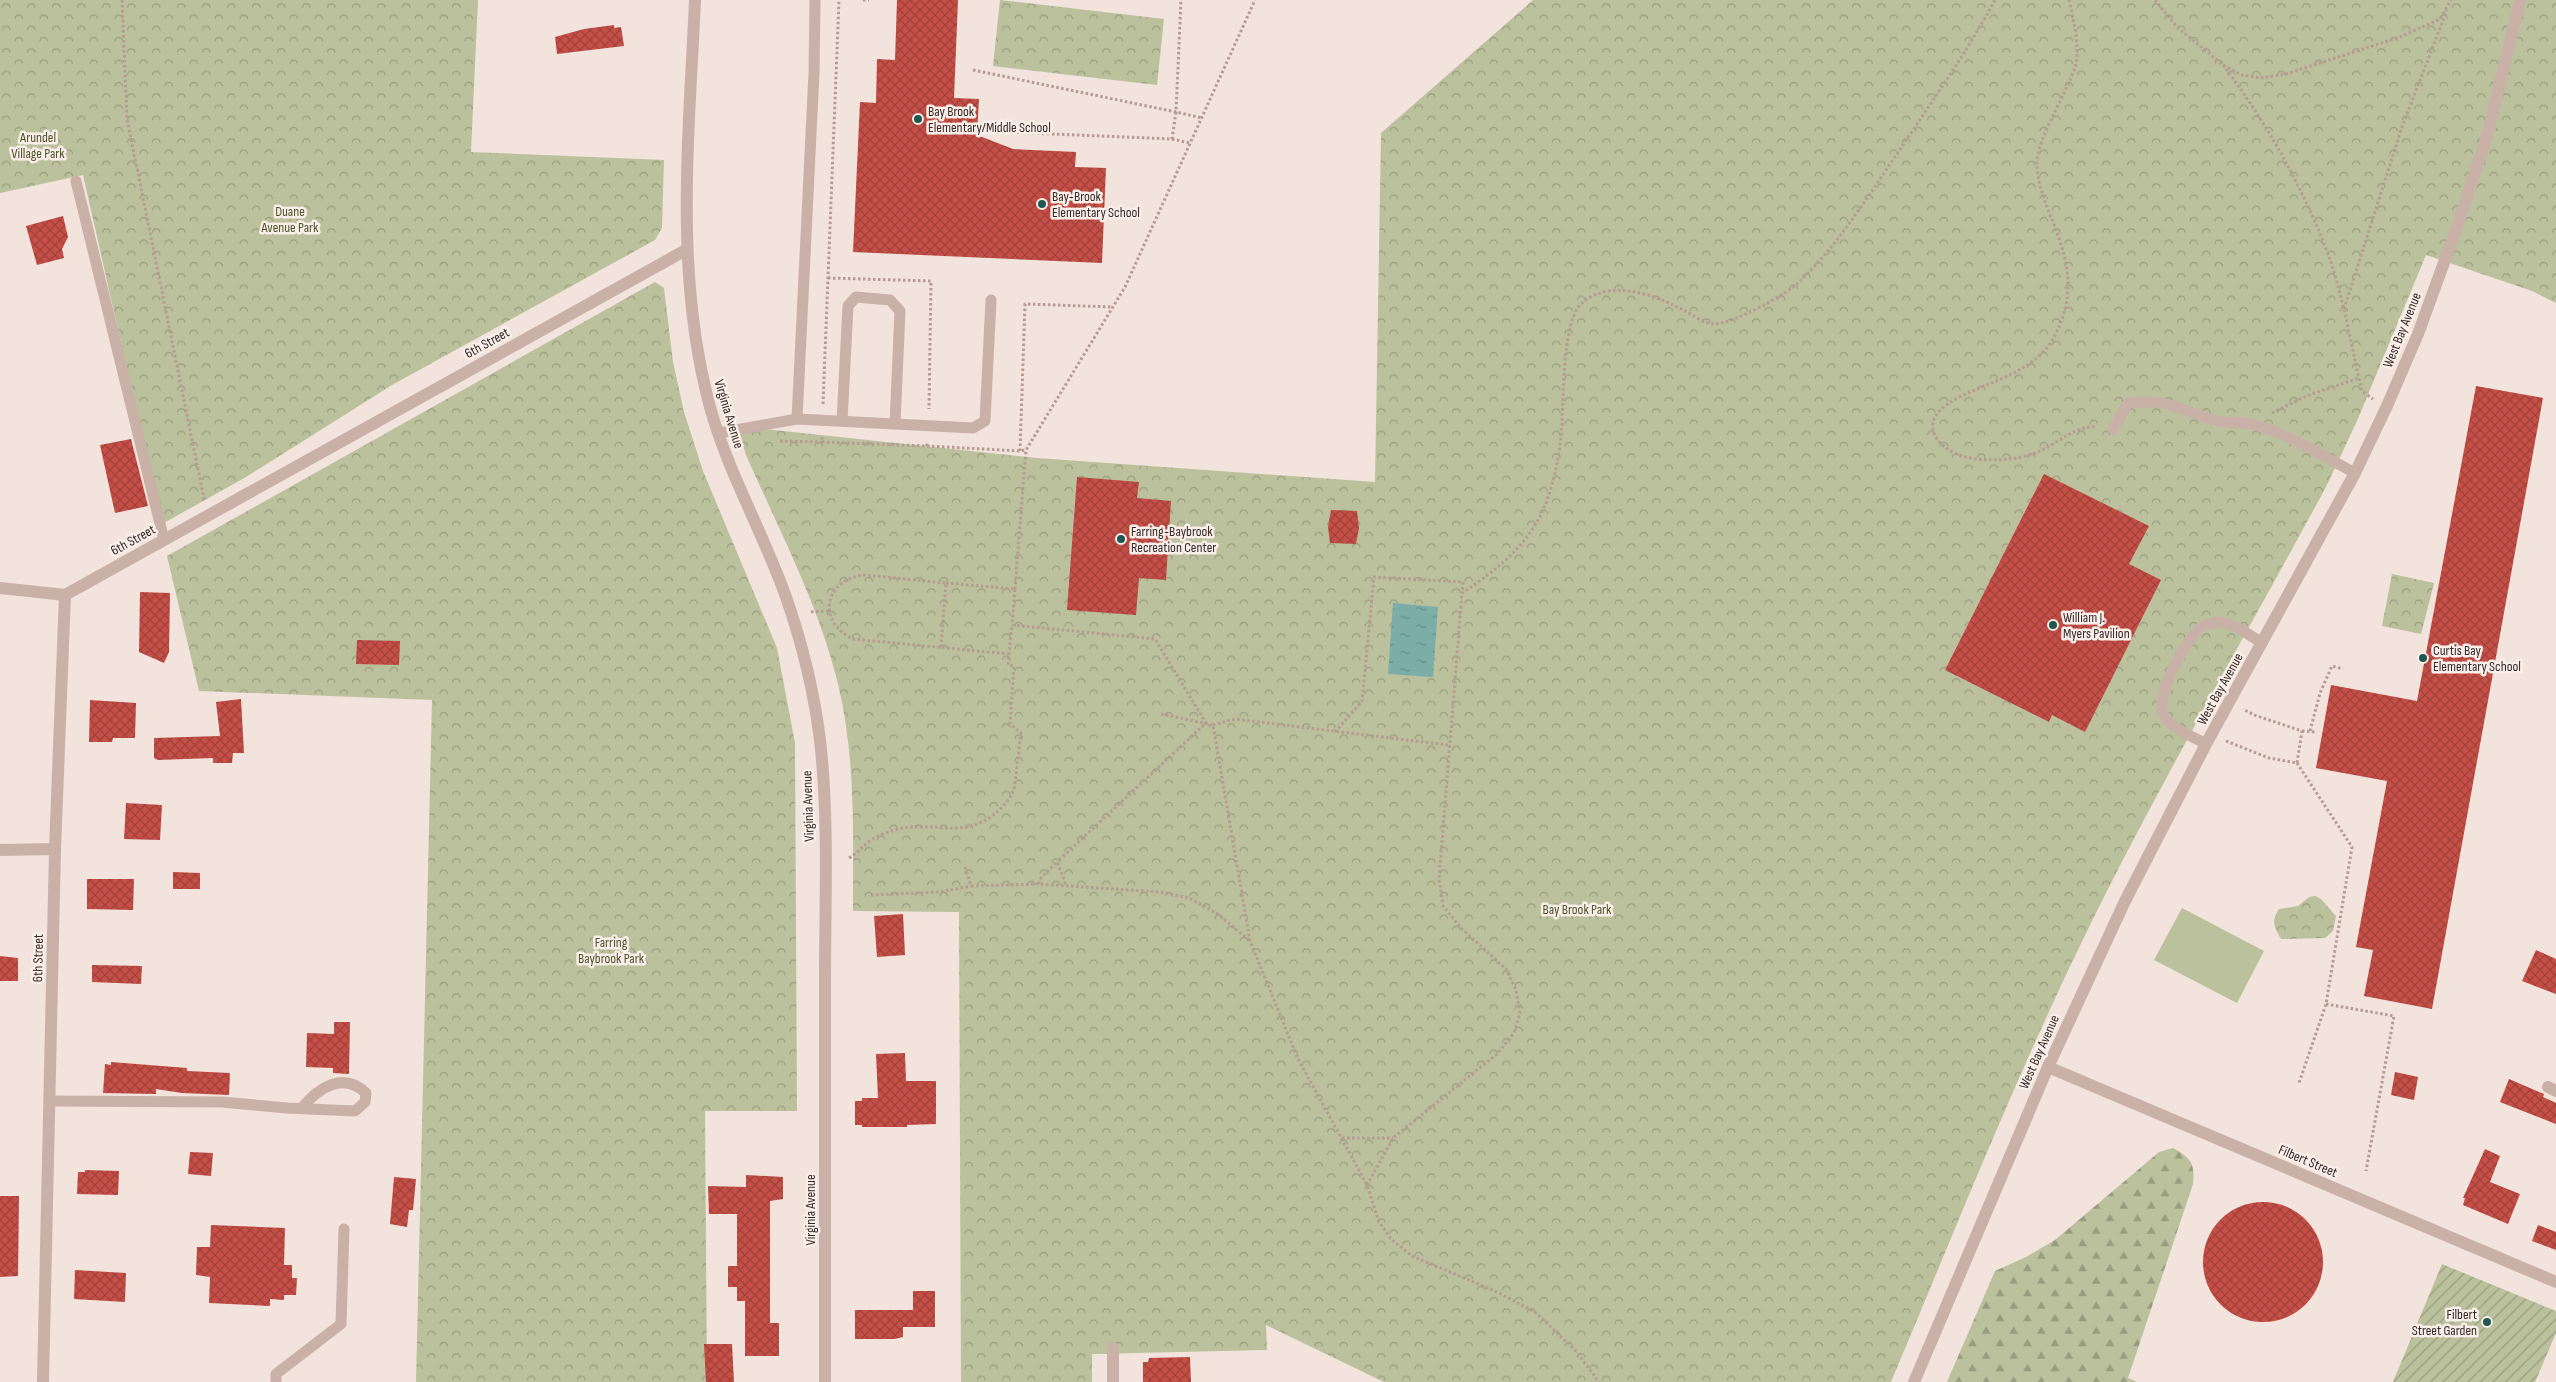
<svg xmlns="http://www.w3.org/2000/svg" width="2556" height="1382" font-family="'Sofia Sans Condensed',sans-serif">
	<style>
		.grass { fill: #bbc19c }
		.forest { fill: url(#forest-firs) }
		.park { fill: url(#park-crowns) }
		.garden { fill: url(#garden-furrows) }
		.water { fill: url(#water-ripples) }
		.building { fill: url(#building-cross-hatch) }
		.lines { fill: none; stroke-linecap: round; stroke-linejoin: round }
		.path { stroke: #b59b92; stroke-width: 3; stroke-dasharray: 2.5 2.5; stroke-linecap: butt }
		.service { stroke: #cab1a8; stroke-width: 11 }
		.minor { stroke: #cab1a8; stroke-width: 12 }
		.tertiary { stroke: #cab1a8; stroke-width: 12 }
		.poi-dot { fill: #1e5851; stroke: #f9eee8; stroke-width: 2 }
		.labels { text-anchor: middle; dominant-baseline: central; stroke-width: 5; stroke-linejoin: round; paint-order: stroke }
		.poi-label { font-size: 14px; fill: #362a28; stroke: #f9eee8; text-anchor: start }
		.park-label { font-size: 14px; fill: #4d542c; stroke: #f9eee8 }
		.street-label { font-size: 14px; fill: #362a28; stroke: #f9eee8 }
	</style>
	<defs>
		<pattern id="forest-firs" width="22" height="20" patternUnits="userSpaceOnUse" patternTransform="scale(1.25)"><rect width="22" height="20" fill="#bbc19c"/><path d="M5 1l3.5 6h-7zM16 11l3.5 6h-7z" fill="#999d7f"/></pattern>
		<pattern id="park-crowns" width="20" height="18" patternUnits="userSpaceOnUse" patternTransform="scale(1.25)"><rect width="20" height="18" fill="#bbc19c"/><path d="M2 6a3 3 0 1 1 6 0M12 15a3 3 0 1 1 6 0" fill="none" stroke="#999d7f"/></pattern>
		<pattern id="garden-furrows" width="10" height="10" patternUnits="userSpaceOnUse" patternTransform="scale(1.25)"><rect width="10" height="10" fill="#bbc19c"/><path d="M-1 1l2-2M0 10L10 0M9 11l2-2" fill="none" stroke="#999d7f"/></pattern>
		<pattern id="water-ripples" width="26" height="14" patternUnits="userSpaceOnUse" patternTransform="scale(1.25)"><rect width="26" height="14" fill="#7baea7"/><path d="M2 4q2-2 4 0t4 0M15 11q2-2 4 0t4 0" fill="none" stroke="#668e88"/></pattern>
		<pattern id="building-cross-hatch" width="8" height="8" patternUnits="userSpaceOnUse" patternTransform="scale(1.25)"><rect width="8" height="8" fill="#c54e47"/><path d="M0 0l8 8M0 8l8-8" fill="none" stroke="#a1413b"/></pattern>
	</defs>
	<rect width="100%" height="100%" fill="#f2e3dc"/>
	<path class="grass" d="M2182 908 2264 951 2237 1003 2154 960Z"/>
	<path class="forest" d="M2173 1148C2191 1158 2195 1163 2193 1184L2128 1378 2137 1382H1947L1995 1271 2026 1257 2055 1240 2159 1152Z"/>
	<g class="park">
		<path d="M0 0H478L471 152 664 160 662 228 655 240 392 385 246 477 162 524 83 175 0 193Z"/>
		<path d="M1000 0 1164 19 1157 85 993 66Z"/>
		<path d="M1533 0H2556V303L2532 291 2426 255 2357 421 2326 487C2254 620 2178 752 2109 887 2027 1048 1961 1216 1891 1382H1384L1266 1325 1267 1350 1092 1354V1382H961L959 912 853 911C853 836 856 758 838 684 819 605 779 530 746 455L737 426 1037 458 1375 482 1381 133Z"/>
		<path d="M655 282 664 288 673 362 684 412 703 471 777 648 795 743 797 1111H705L707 1382H416L432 700 199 691 167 556Z"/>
		<path d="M2392 574 2434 583 2421 634 2382 626Z"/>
		<path d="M2315 896 2321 899 2336 916 2333 931 2325 938 2281 939C2274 927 2271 921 2279 909L2298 906 2309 897Z"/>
	</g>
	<path class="garden" d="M2442 1264 2556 1311V1333L2535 1382H2393Z"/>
	<path class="water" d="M1393 603 1438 607 1433 677 1388 674Z"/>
	<g class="building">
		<path d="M897 0H958L954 98 979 99 977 135 1013 149 1076 152 1075 167 1106 168 1102 263 853 252 860 102 876 103 877 59 895 60Z"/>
		<path d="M614 25V28L621 27 624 46 557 54 555 37 584 29Z"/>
		<path d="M63 216 68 237 62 249 64 258 37 265 26 226Z"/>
		<path d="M2476 386 2543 398 2432 1009 2364 996 2373 950 2356 947 2387 781 2316 768 2331 685 2417 701Z"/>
		<path d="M131 439 148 506 115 513 100 445Z"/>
		<path d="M2044 474 2149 526 2129 564 2161 580 2085 732 2052 715 2049 722 1945 670Z"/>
		<path d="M1077 477 1139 482 1137 498 1171 501 1166 580 1139 578 1136 615 1067 610Z"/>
		<path d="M1331 510 1357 511 1359 528 1356 544 1330 543 1328 527Z"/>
		<path d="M140 592 170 593 169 652 164 663 139 652Z"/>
		<path d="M357 640 400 641 399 665 356 664Z"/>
		<path d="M241 699 244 753H233L232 763H213V758L158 760 154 758V738L220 736 216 702Z"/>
		<path d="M90 700 136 703 135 738H113L112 742H89Z"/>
		<path d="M126 803 162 805 160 840 124 839Z"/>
		<path d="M173 872 200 873V889H173Z"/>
		<path d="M87 879H134L133 910 87 909Z"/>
		<path d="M903 914 905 955 877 957 874 916Z"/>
		<path d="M2536 950 2556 959V994L2522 981Z"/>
		<path d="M0 956 18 958V981H0Z"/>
		<path d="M92 965 142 966 141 984 92 982Z"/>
		<path d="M334 1022H350L349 1074 333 1073V1068L306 1067 307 1033 334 1034Z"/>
		<path d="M905 1053 906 1081H936V1124L907 1125V1127H862V1125H855V1101H862V1098H878L876 1054Z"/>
		<path d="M111 1062 187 1068V1071L230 1073 229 1095 182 1093 156 1089V1094L103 1093 105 1064 111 1065Z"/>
		<path d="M2395 1072 2418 1077 2414 1100 2391 1095Z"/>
		<path d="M2509 1079 2544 1094 2543 1097 2556 1103V1124L2500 1102Z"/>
		<path d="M2485 1149 2500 1156 2490 1182 2520 1194 2508 1224 2463 1205 2465 1198H2463Z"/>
		<path d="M190 1152 213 1153 211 1176 188 1174Z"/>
		<path d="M85 1170 119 1171 118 1195 77 1194 78 1172H85Z"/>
		<path d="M746 1175 783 1177V1199L770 1201V1323H779V1356H745V1301H737V1287H728V1266H737V1214H709L708 1186 746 1187Z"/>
		<path d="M394 1177 416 1179 413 1210H409L407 1227 390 1224Z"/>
		<path d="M0 1196H19L18 1276 0 1277Z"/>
		<circle cx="2263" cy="1262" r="60"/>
		<path d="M211 1225 285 1228 284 1265H292V1278H297L296 1295H284V1300L270 1299V1306L209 1303 210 1277 196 1275 197 1247H210Z"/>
		<path d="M2538 1225 2556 1232V1250L2532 1241Z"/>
		<path d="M75 1270 126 1273 125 1302 74 1299Z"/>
		<path d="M913 1291H935V1327H903V1337L895 1339H855V1310H913Z"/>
		<path d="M704 1344H732L734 1382H706Z"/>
		<path d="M1190 1357 1191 1382H1143V1362H1148L1149 1358Z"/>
	</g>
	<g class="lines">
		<g class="path">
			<path d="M122 0 127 119 204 499"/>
			<path d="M863 0H869"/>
			<path d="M2069 0C2073 17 2080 47 2076 64 2068 92 2038 136 2037 162 2037 182 2044 199 2051 217 2069 262 2077 295 2053 339 2048 348 2035 361 2026 366 2014 373 2002 379 1989 384 1971 392 1917 409 1937 439 1945 451 1962 457 1976 459 1999 461 2021 460 2042 450 2060 441 2078 425 2097 427"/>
			<path d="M2155 0 2177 27 2223 65 2242 75 2261 78 2286 74 2400 37 2440 19 2451 0"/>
			<path d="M2223 65C2266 122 2303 187 2328 254 2344 298 2351 346 2362 391L2373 399"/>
			<path d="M973 70 1176 112 1181 0"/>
			<path d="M982 131 1172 139 1176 112 1202 118"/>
			<path d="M1172 139 1190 143"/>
			<path d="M828 278 931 281 929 409"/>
			<path d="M2344 309 2402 127 2447 10"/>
			<path d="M823 404 839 0"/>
			<path d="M2272 413 2306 396 2359 378"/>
			<path d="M822 437V442L927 446V442"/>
			<path d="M780 441 822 442"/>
			<path d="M927 446 1020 451 1026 450"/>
			<path d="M1020 451 1025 304 1113 307"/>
			<path d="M946 583 1015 589 1012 625"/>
			<path d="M1015 589 1026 450 1125 287 1255 0"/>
			<path d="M811 612 830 611"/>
			<path d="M941 647 946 583 864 575C824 580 816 621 853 639L1009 654"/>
			<path d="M1161 714 1213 725 1250 941 1298 1059 1367 1185 1379 1222 1391 1239 1412 1256 1495 1291 1535 1312 1576 1351 1599 1382"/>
			<path d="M1213 725 1235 719 1448 745"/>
			<path d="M2302 731 2316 732"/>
			<path d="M2310 731 2320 693 2332 666 2343 669"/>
			<path d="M1335 732 1362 701 1374 577 1463 582 1462 593"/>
			<path d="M2226 741 2269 758 2297 763 2302 731 2254 715 2243 709"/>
			<path d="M2297 763 2352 847 2326 1004 2299 1083"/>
			<path d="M849 858C856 854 858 851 864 846 871 838 885 833 895 830 929 819 959 840 992 816 1002 808 1009 801 1014 790L1021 733 1010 724 1014 666 1008 665 1012 625 1155 639 1206 723 1057 862"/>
			<path d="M965 867 971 886 1039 884 1160 892 1189 898 1218 914 1250 941"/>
			<path d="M1039 884 1041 878 1057 862 1066 885"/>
			<path d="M871 895 939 892 971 886"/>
			<path d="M2326 1004 2394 1016 2366 1171"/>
			<path d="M1342 1138H1393"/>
			<path d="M1367 1185 1393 1138 1497 1054 1514 1033 1520 1013 1516 990 1506 969 1462 929 1443 906 1439 879 1462 593C1491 574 1521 551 1538 520 1551 497 1558 464 1561 437 1564 408 1561 320 1582 303 1611 278 1656 295 1685 311 1693 315 1705 324 1714 324 1732 324 1786 295 1799 282 1839 244 1868 196 1899 151 1932 101 1967 52 1995 0"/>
		</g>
		<g class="service">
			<path d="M76 181 164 540"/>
			<path d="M797 419 814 73 815 0"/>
			<path d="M842 421 848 306 856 297 890 300 900 311 895 424"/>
			<path d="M2113 429 2128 403C2170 398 2180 411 2217 421 2229 424 2243 421 2255 425 2291 435 2323 456 2355 473"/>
			<path d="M719 433 797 419 973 428 985 421 991 300"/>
			<path d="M2206 744C2194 737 2169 728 2163 714 2155 696 2187 636 2203 626 2206 624 2214 623 2217 622 2233 622 2249 635 2262 643"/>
			<path d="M49 1101 222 1102 287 1108 355 1111 365 1102 366 1093C343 1071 318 1088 302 1108"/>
			<path d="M276 1382V1374L341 1324 344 1229"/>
		</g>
		<g class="minor">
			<path d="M0 588 65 595"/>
			<path d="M65 595 686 250"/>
			<path d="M0 850 55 849"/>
			<path d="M2048 1067 2556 1282"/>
			<path d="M2548 1087 2556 1091"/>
			<path d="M43 1382 55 849 65 595"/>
			<path d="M1113 1382V1348"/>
		</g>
		<g class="tertiary">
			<path d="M695 0C689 136 674 274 710 407 728 473 763 532 786 597 802 643 814 692 820 740 829 819 825 901 825 980 825 1114 825 1248 825 1382"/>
			<path d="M1914 1382 2048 1067 2125 901 2206 744 2355 473 2387 406 2418 334 2458 224 2488 133 2520 0"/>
		</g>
	</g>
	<g class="poi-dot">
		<circle cx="918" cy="119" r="5"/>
		<circle cx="1042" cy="204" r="5"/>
		<circle cx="1121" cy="539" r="5"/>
		<circle cx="2053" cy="625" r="5"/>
		<circle cx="2423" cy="658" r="5"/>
		<circle cx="2487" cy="1322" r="5"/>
	</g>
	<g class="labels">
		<g class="poi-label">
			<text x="928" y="111">Bay Brook<tspan x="928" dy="16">Elementary/Middle School</tspan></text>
			<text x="1052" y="196">Bay-Brook<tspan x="1052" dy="16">Elementary School</tspan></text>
			<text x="1131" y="531">Farring-Baybrook<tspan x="1131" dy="16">Recreation Center</tspan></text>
			<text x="2063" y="617">William J.<tspan x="2063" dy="16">Myers Pavilion</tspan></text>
			<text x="2433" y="650">Curtis Bay<tspan x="2433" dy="16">Elementary School</tspan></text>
			<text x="2477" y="1314" text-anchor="end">Filbert<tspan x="2477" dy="16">Street Garden</tspan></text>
		</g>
		<g class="park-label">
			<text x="38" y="137">Arundel<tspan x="38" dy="16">Village Park</tspan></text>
			<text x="290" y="211">Duane<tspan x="290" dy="16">Avenue Park</tspan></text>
			<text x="1577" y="909">Bay Brook Park</text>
			<text x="611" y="942">Farring<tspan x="611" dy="16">Baybrook Park</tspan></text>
		</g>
		<g class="street-label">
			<text transform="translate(2402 330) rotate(-68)">West Bay Avenue</text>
			<text transform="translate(487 343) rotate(-29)">6th Street</text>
			<text transform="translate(729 414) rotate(73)">Virginia Avenue</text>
			<text transform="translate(133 540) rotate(-29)">6th Street</text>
			<text transform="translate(2220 689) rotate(-61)">West Bay Avenue</text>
			<text transform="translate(808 806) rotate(-92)">Virginia Avenue</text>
			<text transform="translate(38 958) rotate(-89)">6th Street</text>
			<text transform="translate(2039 1052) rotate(-66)">West Bay Avenue</text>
			<text transform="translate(2308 1161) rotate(23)">Filbert Street</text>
			<text transform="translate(810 1210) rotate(-90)">Virginia Avenue</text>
		</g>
	</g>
</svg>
